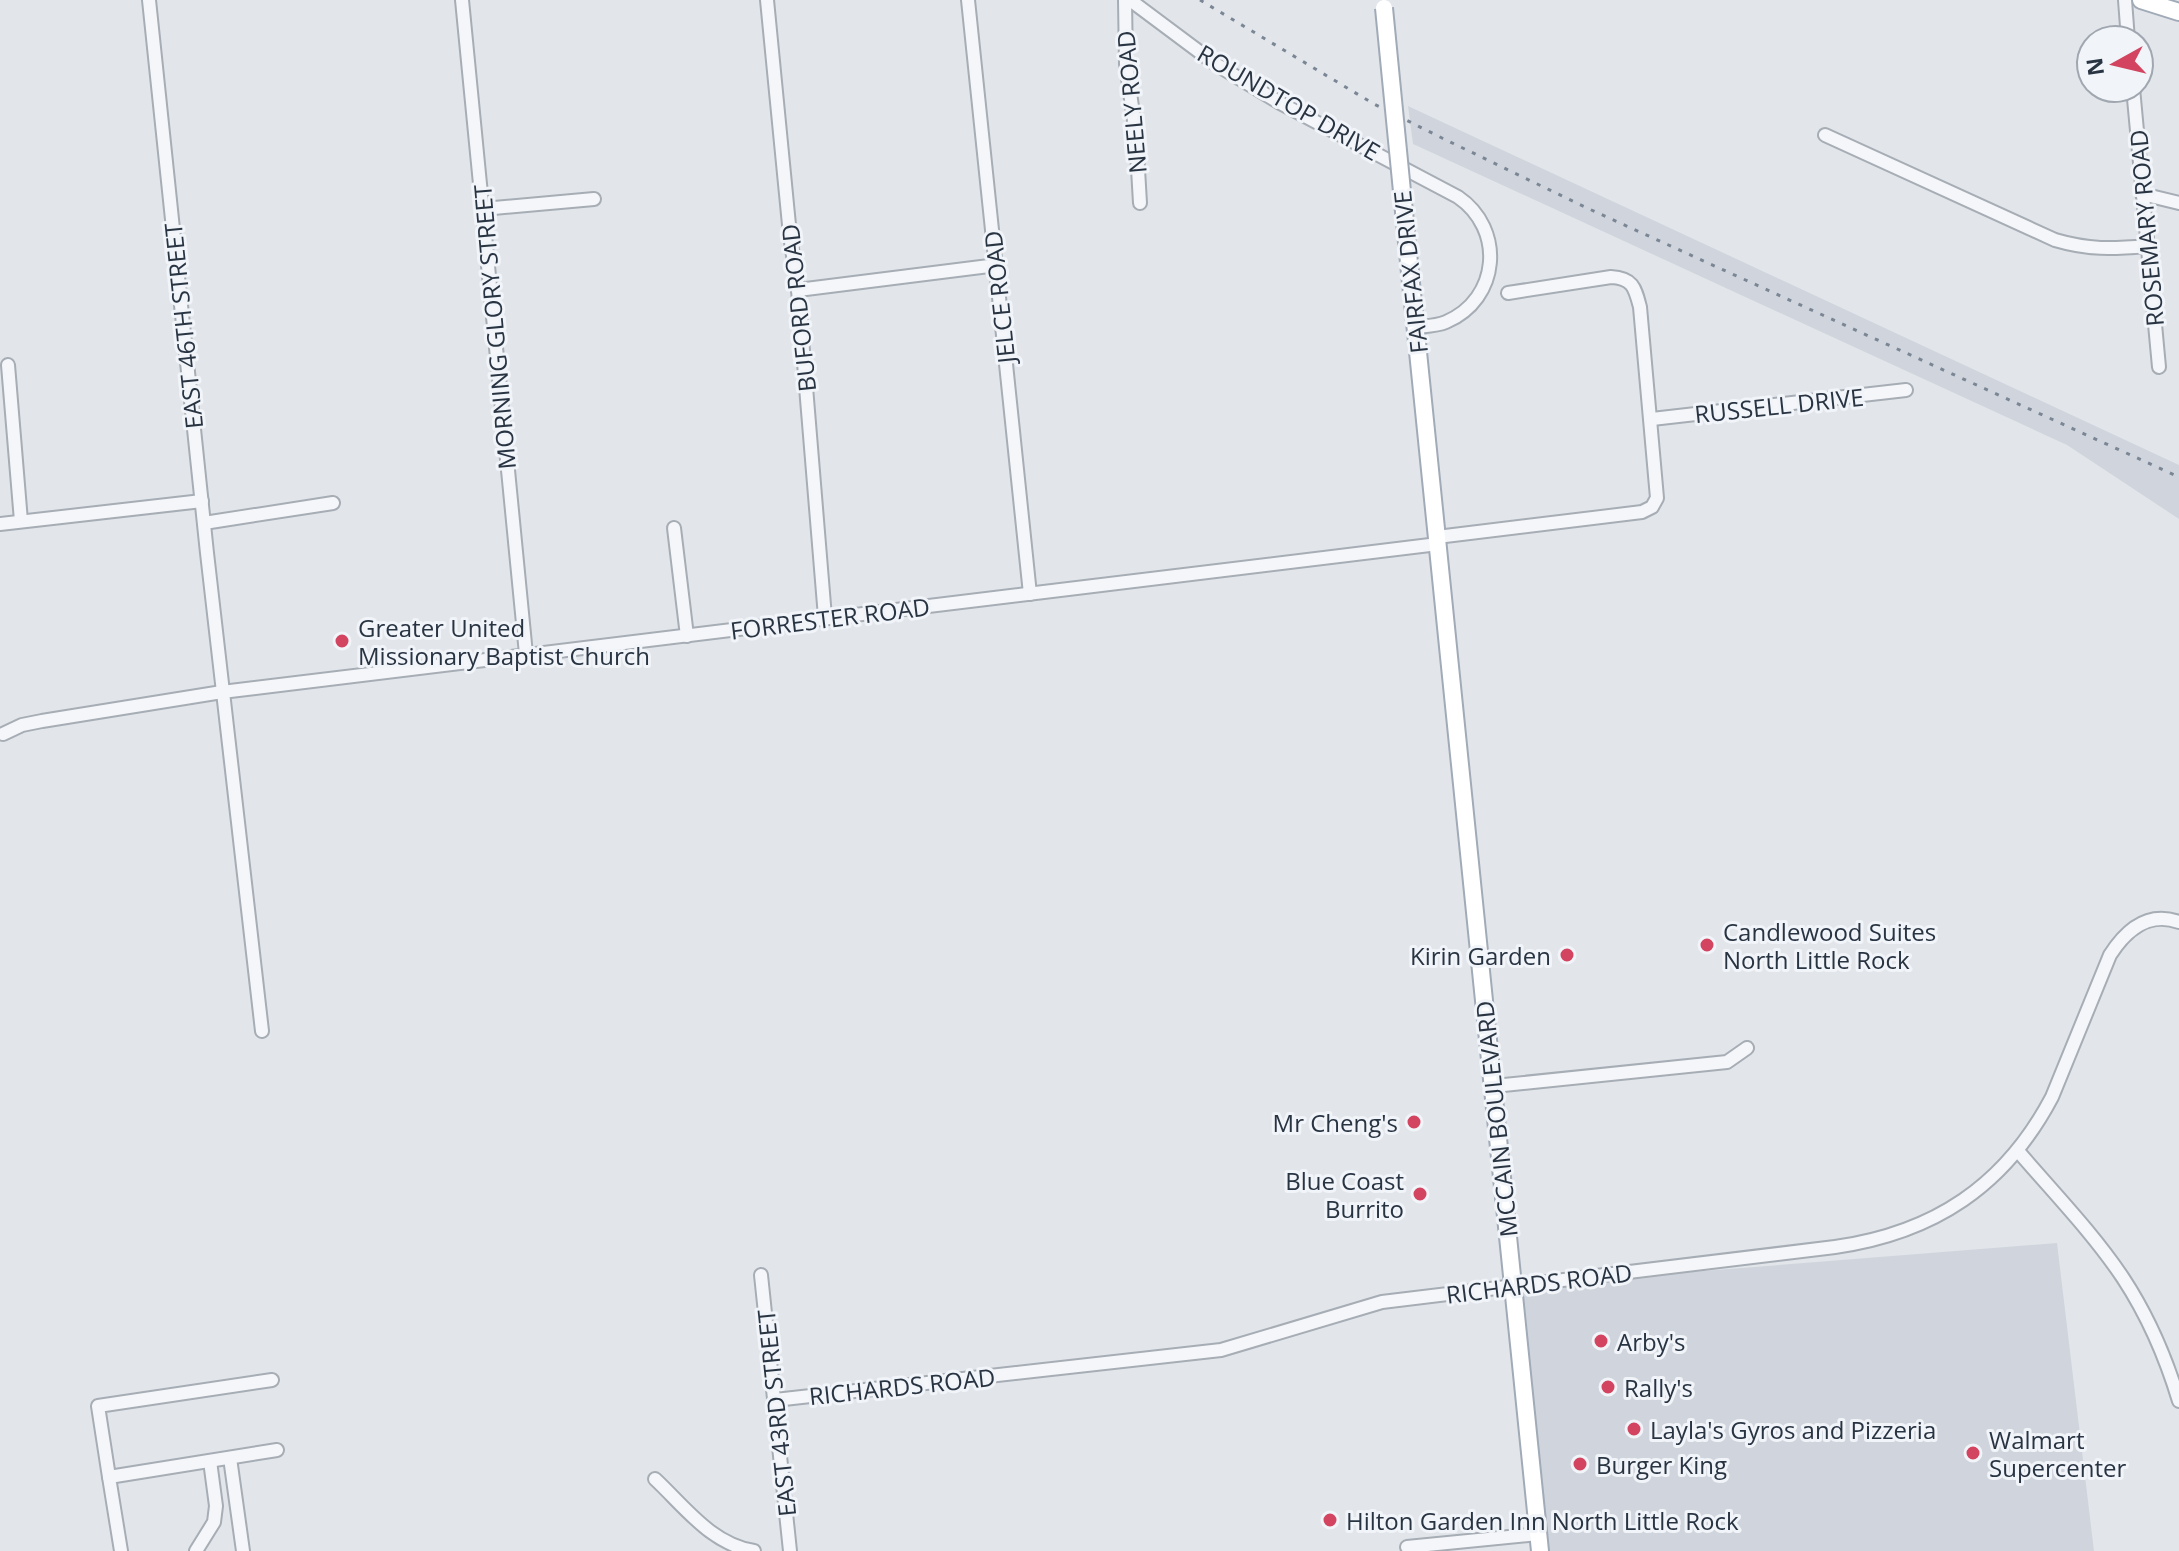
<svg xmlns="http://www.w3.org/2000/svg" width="2179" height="1551" font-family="'Open Sans',sans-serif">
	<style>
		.built { fill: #d0d5dd }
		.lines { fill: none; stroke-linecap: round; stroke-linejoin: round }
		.minor-casing { stroke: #a7adb5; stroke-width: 16 }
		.major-casing { stroke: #a1aab7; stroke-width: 20 }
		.minor { stroke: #f5f6f9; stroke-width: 12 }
		.major { stroke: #fff; stroke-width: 16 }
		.rail { stroke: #7b8695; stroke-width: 3; stroke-dasharray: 4 8; stroke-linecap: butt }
		.major-bridge-casing { stroke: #a1aab7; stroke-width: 20; stroke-linecap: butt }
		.major-bridge { stroke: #fff; stroke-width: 16 }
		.poi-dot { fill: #d24460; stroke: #f1f4f8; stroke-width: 3 }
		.labels { text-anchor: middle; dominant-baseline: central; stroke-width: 6; stroke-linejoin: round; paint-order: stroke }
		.street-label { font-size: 24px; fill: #293443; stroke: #f1f4f8 }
		.poi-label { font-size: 24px; fill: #293443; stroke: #f1f4f8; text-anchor: start }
	</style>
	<rect width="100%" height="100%" fill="#e2e6eb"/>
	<g class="built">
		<path d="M1408 106 2179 465V519L2067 445 1413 144Z"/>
		<path d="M2057 1243 2094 1551H1540L1513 1286Z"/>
	</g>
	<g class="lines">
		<defs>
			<g id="minor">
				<path d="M149 0 207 553 262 1031"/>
				<path d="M462 0 526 654"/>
				<path d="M767 0 790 235 798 290 825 617"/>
				<path d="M968 0 1030 594"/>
				<path d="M1125 0 1126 64 1136 135 1140 203"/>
				<path d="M1130 0 1217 65 1280 103 1458 197C1505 229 1500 299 1446 322 1437 326 1426 326 1416 327"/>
				<path d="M2125 0 2128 40"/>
				<path d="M2133 88 2159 367"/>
				<path d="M1825 135 2055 240C2089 250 2112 249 2147 246"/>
				<path d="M2142 194 2179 203"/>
				<path d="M483 209 594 199"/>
				<path d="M798 290 997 265"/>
				<path d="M8 365 21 521"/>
				<path d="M1652 419 1906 390"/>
				<path d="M204 523 333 503"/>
				<path d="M0 524 202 501"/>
				<path d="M674 528 687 636"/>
				<path d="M1437 537 1642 512 1652 507 1657 498 1640 307C1635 288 1633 278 1611 277L1508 293"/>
				<path d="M3 734 22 725 42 721 222 692 1438 544"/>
				<path d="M1494 1086 1727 1062 1747 1048"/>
				<path d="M2018 1151C2053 1192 2093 1233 2123 1278 2148 1316 2166 1358 2179 1401"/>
				<path d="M761 1275 790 1551"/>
				<path d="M775 1400 1221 1350 1382 1302 1835 1247C1934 1233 2005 1186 2052 1097L2110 955C2126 930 2148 911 2179 922"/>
				<path d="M230 1458 243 1551"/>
				<path d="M109 1477 98 1406 272 1380"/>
				<path d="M655 1479C685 1507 711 1544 754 1551"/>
				<path d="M1407 1547 1538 1534"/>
				<path d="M121 1551 109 1477 277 1450"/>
				<path d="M196 1551 214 1522 216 1506 210 1461"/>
			</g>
			<g id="major">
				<path d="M2141 0 2179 12"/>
				<path d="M1411 283 1540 1551"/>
			</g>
		</defs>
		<use href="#minor" class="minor-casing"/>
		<use href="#major" class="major-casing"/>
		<use href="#minor" class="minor"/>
		<use href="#major" class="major"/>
		<path class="rail" d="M1200 0 1374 104 1442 138 1587 208 2179 477"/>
		<defs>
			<path id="major-bridge" d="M1384 8 1411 283"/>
		</defs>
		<use href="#major-bridge" class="major-bridge-casing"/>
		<use href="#major-bridge" class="major-bridge"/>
	</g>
	<g class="poi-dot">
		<circle cx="342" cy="641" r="8"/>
		<circle cx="1707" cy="945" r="8"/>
		<circle cx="1567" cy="955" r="8"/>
		<circle cx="1414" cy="1122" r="8"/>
		<circle cx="1420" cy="1194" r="8"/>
		<circle cx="1601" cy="1341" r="8"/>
		<circle cx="1608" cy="1387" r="8"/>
		<circle cx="1634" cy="1429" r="8"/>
		<circle cx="1973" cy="1453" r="8"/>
		<circle cx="1580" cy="1464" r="8"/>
		<circle cx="1330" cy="1520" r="8"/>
	</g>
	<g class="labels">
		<g class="street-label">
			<text transform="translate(1131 102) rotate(-95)">NEELY ROAD</text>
			<text transform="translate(1289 102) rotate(30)">ROUNDTOP DRIVE</text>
			<text transform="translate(2146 228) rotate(-95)">ROSEMARY ROAD</text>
			<text transform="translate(1410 272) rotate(-96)">FAIRFAX DRIVE</text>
			<text transform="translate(999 297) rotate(-96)">JELCE ROAD</text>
			<text transform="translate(798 308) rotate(-96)">BUFORD ROAD</text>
			<text transform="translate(183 326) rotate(-96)">EAST 46TH STREET</text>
			<text transform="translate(494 327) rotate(-95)">MORNING GLORY STREET</text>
			<text transform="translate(1779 405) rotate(-6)">RUSSELL DRIVE</text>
			<text transform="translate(830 618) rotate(-7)">FORRESTER ROAD</text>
			<text transform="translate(1496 1119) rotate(-96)">MCCAIN BOULEVARD</text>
			<text transform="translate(1539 1283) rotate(-7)">RICHARDS ROAD</text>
			<text transform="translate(902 1386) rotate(-6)">RICHARDS ROAD</text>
			<text transform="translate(776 1413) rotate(-96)">EAST 43RD STREET</text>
		</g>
		<g class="poi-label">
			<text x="358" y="627">Greater United<tspan x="358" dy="28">Missionary Baptist Church</tspan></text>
			<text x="1723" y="931">Candlewood Suites<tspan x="1723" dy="28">North Little Rock</tspan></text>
			<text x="1551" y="955" text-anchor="end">Kirin Garden</text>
			<text x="1398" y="1122" text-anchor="end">Mr Cheng's</text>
			<text x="1404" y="1180" text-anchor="end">Blue Coast<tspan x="1404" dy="28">Burrito</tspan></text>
			<text x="1617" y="1341">Arby's</text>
			<text x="1624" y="1387">Rally's</text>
			<text x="1650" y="1429">Layla's Gyros and Pizzeria</text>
			<text x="1989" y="1439">Walmart<tspan x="1989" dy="28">Supercenter</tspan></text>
			<text x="1596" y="1464">Burger King</text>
			<text x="1346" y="1520">Hilton Garden Inn North Little Rock</text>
		</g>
	</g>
	<g transform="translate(2115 64) rotate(262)"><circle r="38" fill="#f1f4f8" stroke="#a1a7b0" stroke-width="2"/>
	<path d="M0-6L14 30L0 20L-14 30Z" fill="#d24460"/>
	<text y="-12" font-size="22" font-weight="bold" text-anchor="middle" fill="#293443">N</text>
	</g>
</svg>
